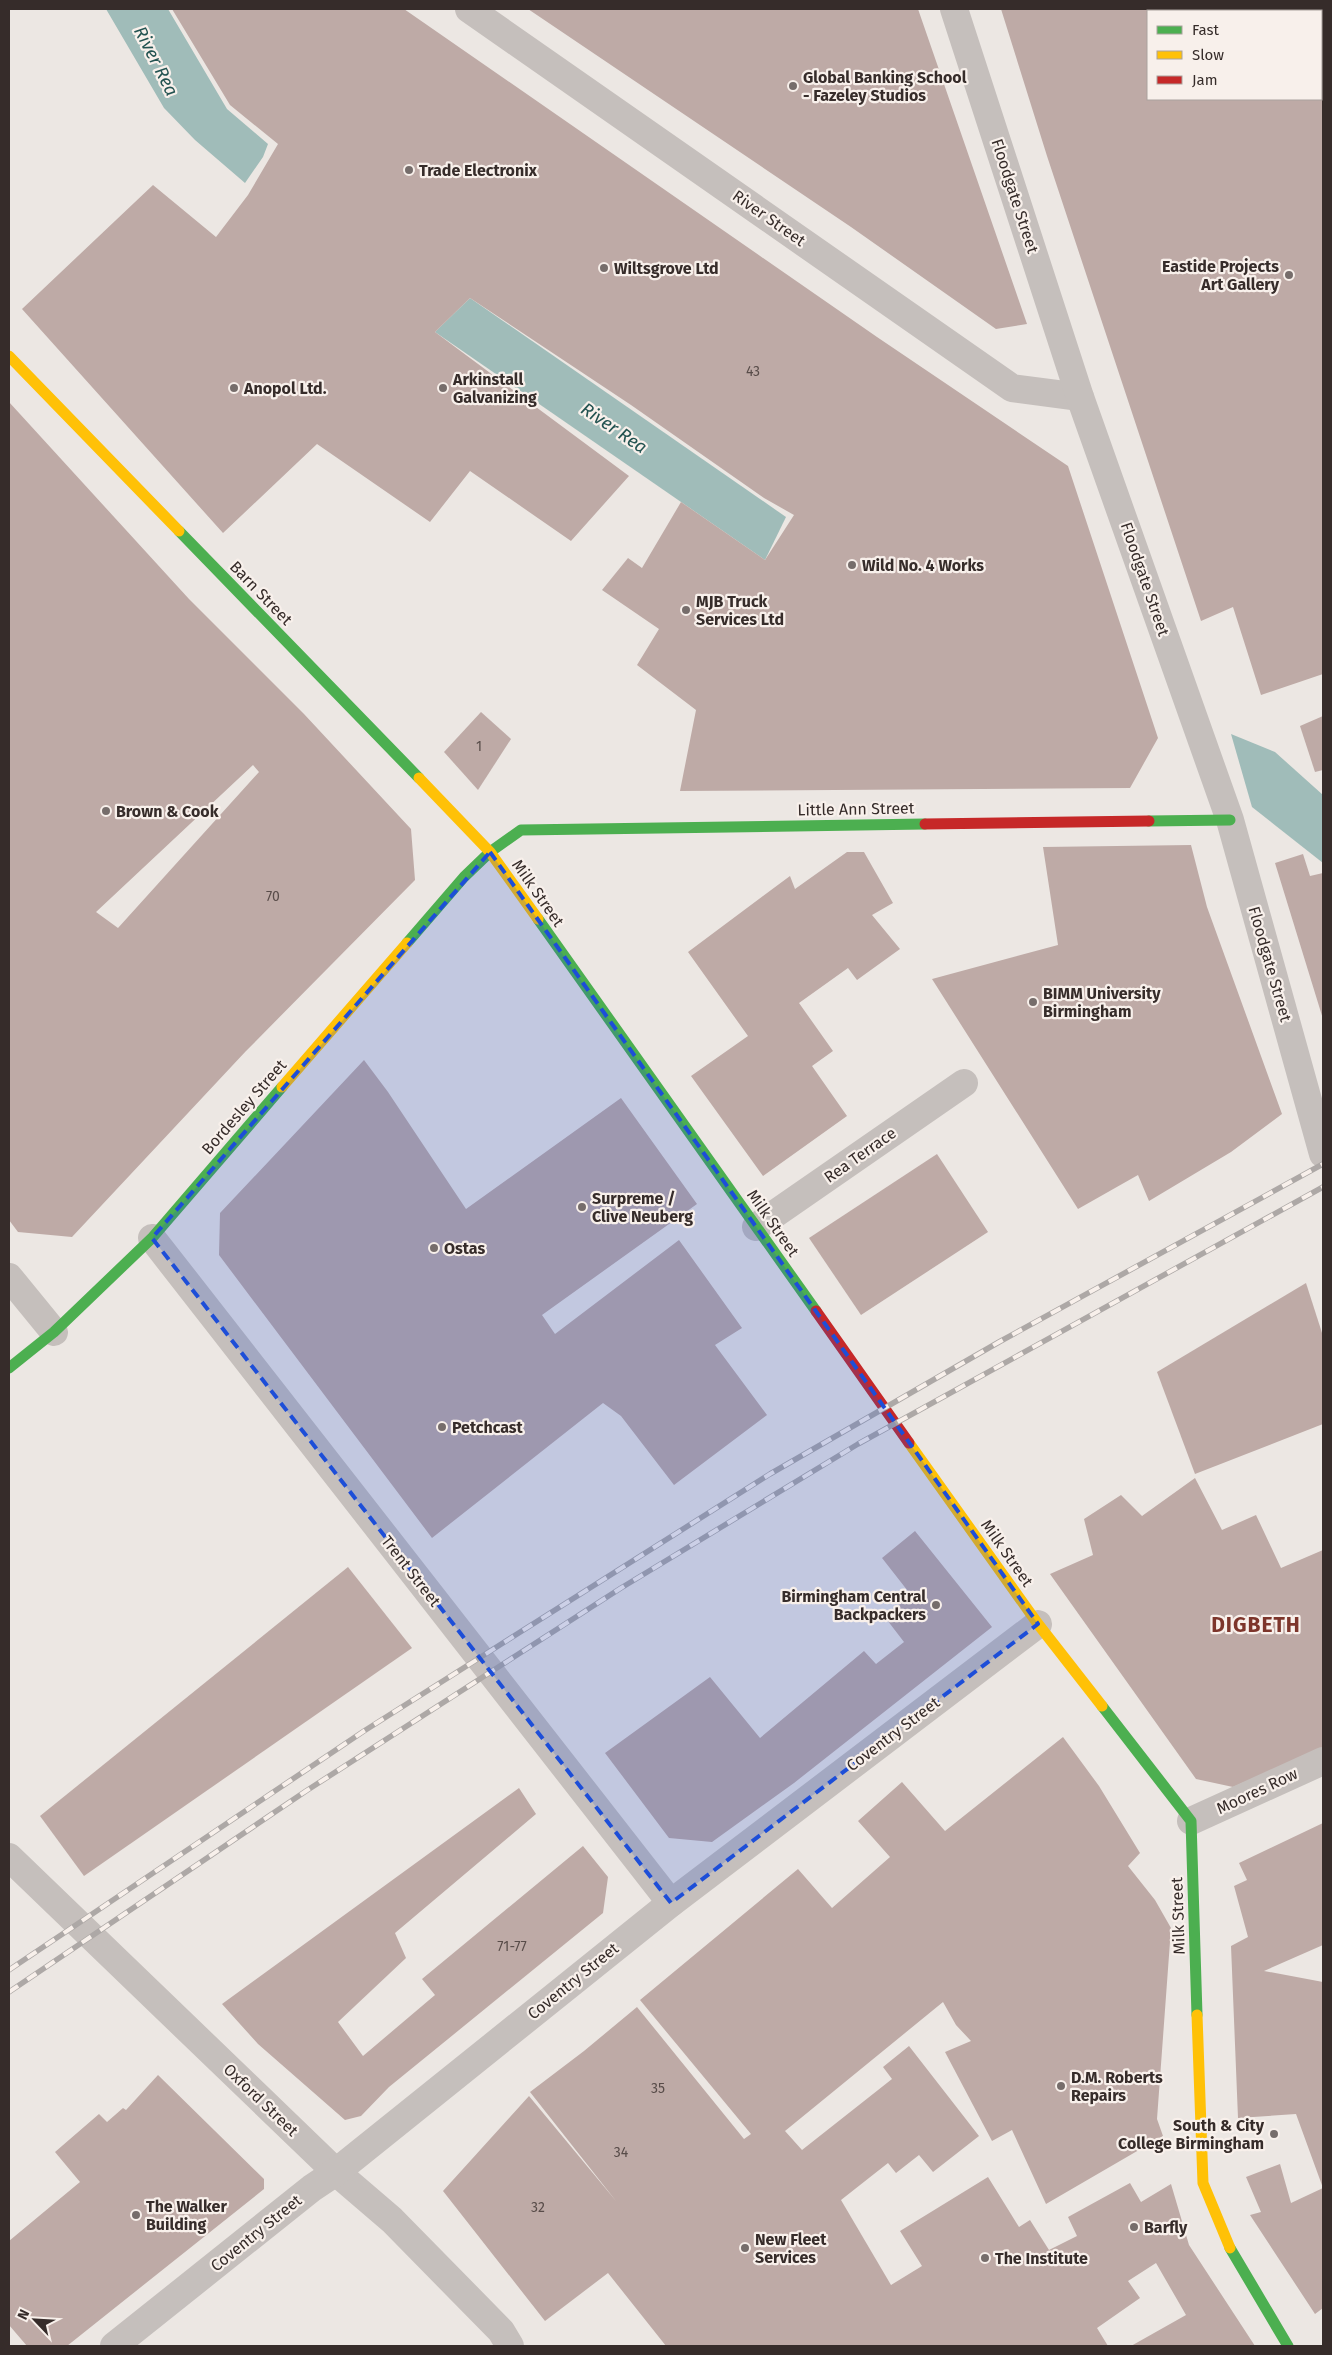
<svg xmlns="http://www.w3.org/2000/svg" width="1332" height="2355" font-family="'Fira Sans',sans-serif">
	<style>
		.water { fill: #a0bcb9 }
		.building { fill: #beaaa6; fill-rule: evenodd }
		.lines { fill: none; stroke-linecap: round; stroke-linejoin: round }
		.street { stroke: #c5bfbc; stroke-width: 28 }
		.fast { stroke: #4caf50; stroke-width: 11 }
		.slow { stroke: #ffc107; stroke-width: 11 }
		.jam { stroke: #c62828; stroke-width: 11 }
		.rail-casing { stroke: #ada8a6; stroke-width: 5.5 }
		.rail { stroke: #f8f0eb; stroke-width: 4; stroke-dasharray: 11; stroke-linecap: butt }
		.marked { fill: #1d4ed8; fill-opacity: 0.2; stroke: #1d4ed8; stroke-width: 4; stroke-dasharray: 10 6; stroke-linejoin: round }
		.poi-dot { fill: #766d6b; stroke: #f8f0eb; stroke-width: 2 }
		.labels { text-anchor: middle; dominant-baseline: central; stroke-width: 4.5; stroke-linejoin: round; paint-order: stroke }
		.number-label { font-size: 14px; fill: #584c49 }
		.poi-label { font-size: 16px; font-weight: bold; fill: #362c2a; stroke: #f8f0eb; text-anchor: start }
		.street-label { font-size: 16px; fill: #362c2a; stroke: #f8f0eb }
		.water-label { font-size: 18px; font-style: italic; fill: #235351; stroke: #f8f0eb }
		.district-label { font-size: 21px; font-weight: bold; letter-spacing: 1px; fill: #7d352b; stroke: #f8f0eb }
	</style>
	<rect width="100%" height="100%" fill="#ece7e3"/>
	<g class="water">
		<path d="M106 9H168L227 109 268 144 263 157 245 183 195 140 164 108Z"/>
		<path d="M470 298 786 517 765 560 435 332Z"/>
		<path d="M1231 734 1275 752 1323 795V863L1252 807Z"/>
	</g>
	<g class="building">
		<path d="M172 9H404L877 337 1068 466 1158 738 1130 788 680 791 696 710 637 665 659 629 602 590 628 558 642 568 681 502 765 560 794 515 764 498 631 405 470 298 435 332 629 476 571 541 470 471 430 522 317 444 223 533 22 309 153 185 216 237 248 195 278 144 230 105Z"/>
		<path d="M528 9H918L1027 324 996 329 851 227Z"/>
		<path d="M1001 9H1269L1270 11H1148V99H1321V89L1323 92V674L1261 695 1233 607 1201 621 1047 156Z"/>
		<path d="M9 402 189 599 304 714 411 829 415 880 246 1051 72 1237 18 1232 9 1220ZM253 765 259 772 118 928 96 912Z"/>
		<path d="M481 712 511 739 478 790 444 752Z"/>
		<path d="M1323 716V770L1315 772 1300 726Z"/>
		<path d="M1191 845 1207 907 1282 1114 1231 1152 1149 1201 1138 1175 1078 1209 932 979 1058 945 1043 847Z"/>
		<path d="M847 852H864L893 903 872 915 900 949 857 980 848 968 799 1003 833 1051 812 1066 847 1116 763 1176 691 1076 748 1036 688 952 790 876 795 889Z"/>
		<path d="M1303 854 1310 876 1323 873V1019L1275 863Z"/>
		<path d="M364 1060 388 1092 466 1209 621 1098 697 1204 542 1315 555 1334 679 1240 742 1328 715 1345 767 1415 674 1485 621 1416 603 1403 432 1538 219 1255 220 1213Z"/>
		<path d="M937 1154 988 1232 861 1315 809 1238Z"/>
		<path d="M1306 1283 1323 1336V1424L1195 1474 1157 1372Z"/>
		<path d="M1195 1478 1222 1530 1256 1515 1281 1568 1323 1550V1748L1233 1787 1196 1779 1050 1574 1093 1555 1084 1519 1121 1495 1142 1516Z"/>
		<path d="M915 1531 992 1627 794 1783 712 1842 669 1838 605 1753 710 1677 760 1738 864 1651 876 1664 904 1642 884 1616 911 1595 882 1558Z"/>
		<path d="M348 1567 412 1648 84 1876 40 1816Z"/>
		<path d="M1063 1737 1099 1786 1140 1853 1128 1866 1155 1900 1171 1928 1157 2119 1163 2136 1046 2204 1012 2130 992 2141 945 2052 971 2041 956 2025 943 2002 785 2131 802 2150 892 2079 883 2067 909 2046 979 2136 933 2172 919 2155 896 2173 888 2163 841 2200 891 2285 922 2266 900 2231 988 2177 1019 2227 1030 2220 1049 2250 1077 2236 1068 2217 1130 2183 1141 2202 1171 2184 1189 2245 1255 2346H1131L1186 2315 1156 2263 1128 2281 1140 2298 1097 2328 1108 2346H666L608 2273 545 2321 443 2191 529 2096 616 2201 530 2092 584 2051 637 2007 744 2139 751 2134 640 2000 798 1869 832 1908 890 1857 858 1821 902 1782 945 1831Z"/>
		<path d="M519 1788 536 1814 395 1933 406 1958 338 2022 363 2056 435 1995 422 1979 583 1846 608 1877 603 1913 389 2087 361 2116 345 2120 258 2044 222 2004Z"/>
		<path d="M1323 1823V1945L1264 1971 1323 1982V2308L1315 2314 1250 2215 1261 2212 1246 2177 1280 2164 1291 2203 1323 2188 1296 2114 1238 2118 1231 1946 1248 1937 1234 1886 1247 1880 1239 1863Z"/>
		<path d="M158 2075 264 2179V2189L67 2346H27L9 2325V2241L80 2182 55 2152 99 2114 107 2122 123 2108 126 2110Z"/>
	</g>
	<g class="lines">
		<g class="street">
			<path d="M469 9 1012 388 1080 397"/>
			<path d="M954 9 1080 397 1230 820 1323 1154"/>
			<path d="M756 1227 964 1083"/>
			<path d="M152 1238 671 1903"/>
			<path d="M9 1277 54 1332"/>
			<path d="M1191 1821 1323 1761"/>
			<path d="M9 1857 336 2172 392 2220 501 2331 510 2346"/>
			<path d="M114 2346 312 2188 336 2172 671 1903 1038 1624"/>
		</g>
		<g class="fast">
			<path d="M179 531 419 778"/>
			<path d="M1149 821 1230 820"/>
			<path d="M538 919 816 1311"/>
			<path d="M407 943 464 877 490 852 521 830 925 824"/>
			<path d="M9 1368 54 1332 152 1238 282 1087"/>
			<path d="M1102 1706 1191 1821 1197 2015"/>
			<path d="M1230 2248 1288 2346"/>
		</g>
		<g class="slow">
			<path d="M1321 18 1323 22"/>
			<path d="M9 356 179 531"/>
			<path d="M419 778 490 852 538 919"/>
			<path d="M282 1087 407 943"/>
			<path d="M909 1443 1038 1624 1102 1706"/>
			<path d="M1197 2015 1203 2183 1230 2248"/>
		</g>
		<g class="jam">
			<path d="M925 824 1149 821"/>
			<path d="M816 1311 909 1443"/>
		</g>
		<defs>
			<g id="rail">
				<path d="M9 1970 364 1731 770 1474 999 1342 1323 1164"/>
				<path d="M9 1992 306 1791 621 1588 858 1444 1323 1187"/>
			</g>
		</defs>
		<use href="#rail" class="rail-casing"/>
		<use href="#rail" class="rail"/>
	</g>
	<path class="marked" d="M490 852 1038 1624 671 1903 152 1238Z"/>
	<g class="poi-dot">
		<circle cx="793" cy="86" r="5"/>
		<circle cx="409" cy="170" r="5"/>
		<circle cx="604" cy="268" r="5"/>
		<circle cx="1289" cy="275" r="5"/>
		<circle cx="234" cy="388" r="5"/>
		<circle cx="443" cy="388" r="5"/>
		<circle cx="852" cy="565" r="5"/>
		<circle cx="686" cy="610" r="5"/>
		<circle cx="106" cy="811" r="5"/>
		<circle cx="1033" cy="1002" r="5"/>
		<circle cx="582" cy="1207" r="5"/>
		<circle cx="434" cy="1248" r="5"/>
		<circle cx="442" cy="1427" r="5"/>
		<circle cx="936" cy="1605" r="5"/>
		<circle cx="1061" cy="2086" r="5"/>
		<circle cx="1274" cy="2134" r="5"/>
		<circle cx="136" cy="2215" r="5"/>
		<circle cx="1134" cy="2227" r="5"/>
		<circle cx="745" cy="2248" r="5"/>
		<circle cx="985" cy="2258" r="5"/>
	</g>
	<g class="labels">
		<g class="number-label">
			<text x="753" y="371">43</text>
			<text x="479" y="746">1</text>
			<text x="273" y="896">70</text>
			<text x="512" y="1946">71-77</text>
			<text x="658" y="2088">35</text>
			<text x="621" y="2152">34</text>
			<text x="538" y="2207">32</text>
		</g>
		<g class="poi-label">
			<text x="803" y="77">Global Banking School<tspan x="803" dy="18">- Fazeley Studios</tspan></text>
			<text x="419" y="170">Trade Electronix</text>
			<text x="1279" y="266" text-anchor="end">Eastide Projects<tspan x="1279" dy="18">Art Gallery</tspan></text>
			<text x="614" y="268">Wiltsgrove Ltd</text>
			<text x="453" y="379">Arkinstall<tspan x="453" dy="18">Galvanizing</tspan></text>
			<text x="244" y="388">Anopol Ltd.</text>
			<text x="862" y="565">Wild No. 4 Works</text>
			<text x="696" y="601">MJB Truck<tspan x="696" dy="18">Services Ltd</tspan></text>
			<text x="116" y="811">Brown &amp; Cook</text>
			<text x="1043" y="993">BIMM University<tspan x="1043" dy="18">Birmingham</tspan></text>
			<text x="592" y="1198">Surpreme /<tspan x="592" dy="18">Clive Neuberg</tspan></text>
			<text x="444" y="1248">Ostas</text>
			<text x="452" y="1427">Petchcast</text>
			<text x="926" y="1596" text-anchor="end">Birmingham Central<tspan x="926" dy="18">Backpackers</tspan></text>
			<text x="1071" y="2077">D.M. Roberts<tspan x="1071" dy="18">Repairs</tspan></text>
			<text x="1264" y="2125" text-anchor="end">South &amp; City<tspan x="1264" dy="18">College Birmingham</tspan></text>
			<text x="146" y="2206">The Walker<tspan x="146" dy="18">Building</tspan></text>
			<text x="1144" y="2227">Barfly</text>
			<text x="755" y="2239">New Fleet<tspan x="755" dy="18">Services</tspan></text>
			<text x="995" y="2258">The Institute</text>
		</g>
		<g class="street-label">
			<text transform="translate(1015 196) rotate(72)">Floodgate Street</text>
			<text transform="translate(769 218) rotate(35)">River Street</text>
			<text transform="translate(1145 579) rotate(71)">Floodgate Street</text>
			<text transform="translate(261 593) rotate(46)">Barn Street</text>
			<text transform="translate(856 809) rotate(-1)">Little Ann Street</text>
			<text transform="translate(538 893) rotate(55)">Milk Street</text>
			<text transform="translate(1270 964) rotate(74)">Floodgate Street</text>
			<text transform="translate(244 1107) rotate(-49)">Bordesley Street</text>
			<text transform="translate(860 1155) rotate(-35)">Rea Terrace</text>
			<text transform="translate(773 1223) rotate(55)">Milk Street</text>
			<text transform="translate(1007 1553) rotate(55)">Milk Street</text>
			<text transform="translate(411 1571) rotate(52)">Trent Street</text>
			<text transform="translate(893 1734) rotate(-37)">Coventry Street</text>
			<text transform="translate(1257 1791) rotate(-25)">Moores Row</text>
			<text transform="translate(1178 1916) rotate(-92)">Milk Street</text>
			<text transform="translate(573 1981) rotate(-39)">Coventry Street</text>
			<text transform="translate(261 2100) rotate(44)">Oxford Street</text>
			<text transform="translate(256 2233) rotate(-39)">Coventry Street</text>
		</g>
		<g class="water-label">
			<text transform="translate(156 61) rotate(63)">River Rea</text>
			<text transform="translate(614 428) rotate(34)">River Rea</text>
		</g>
		<g class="district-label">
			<text x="1256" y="1625">DIGBETH</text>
		</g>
	</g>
	<rect width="1332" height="2355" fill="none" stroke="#362c2a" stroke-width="20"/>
	<rect x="1147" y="10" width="175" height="90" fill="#f8f0eb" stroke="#aaa29e"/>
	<rect x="1157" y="26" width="25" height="8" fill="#4caf50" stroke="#aaa29e"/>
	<text x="1192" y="35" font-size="15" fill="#362c2a">Fast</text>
	<rect x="1157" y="51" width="25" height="8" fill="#ffc107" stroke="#aaa29e"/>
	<text x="1192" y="60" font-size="15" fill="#362c2a">Slow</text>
	<rect x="1157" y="76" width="25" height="8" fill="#c62828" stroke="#aaa29e"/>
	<text x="1192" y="85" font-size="15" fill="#362c2a">Jam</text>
	<g transform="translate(35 2320) rotate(295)" stroke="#f8f0eb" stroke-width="4" paint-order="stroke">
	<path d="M0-4L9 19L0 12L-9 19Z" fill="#362c2a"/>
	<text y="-8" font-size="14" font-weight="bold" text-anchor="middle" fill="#362c2a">N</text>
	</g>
</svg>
